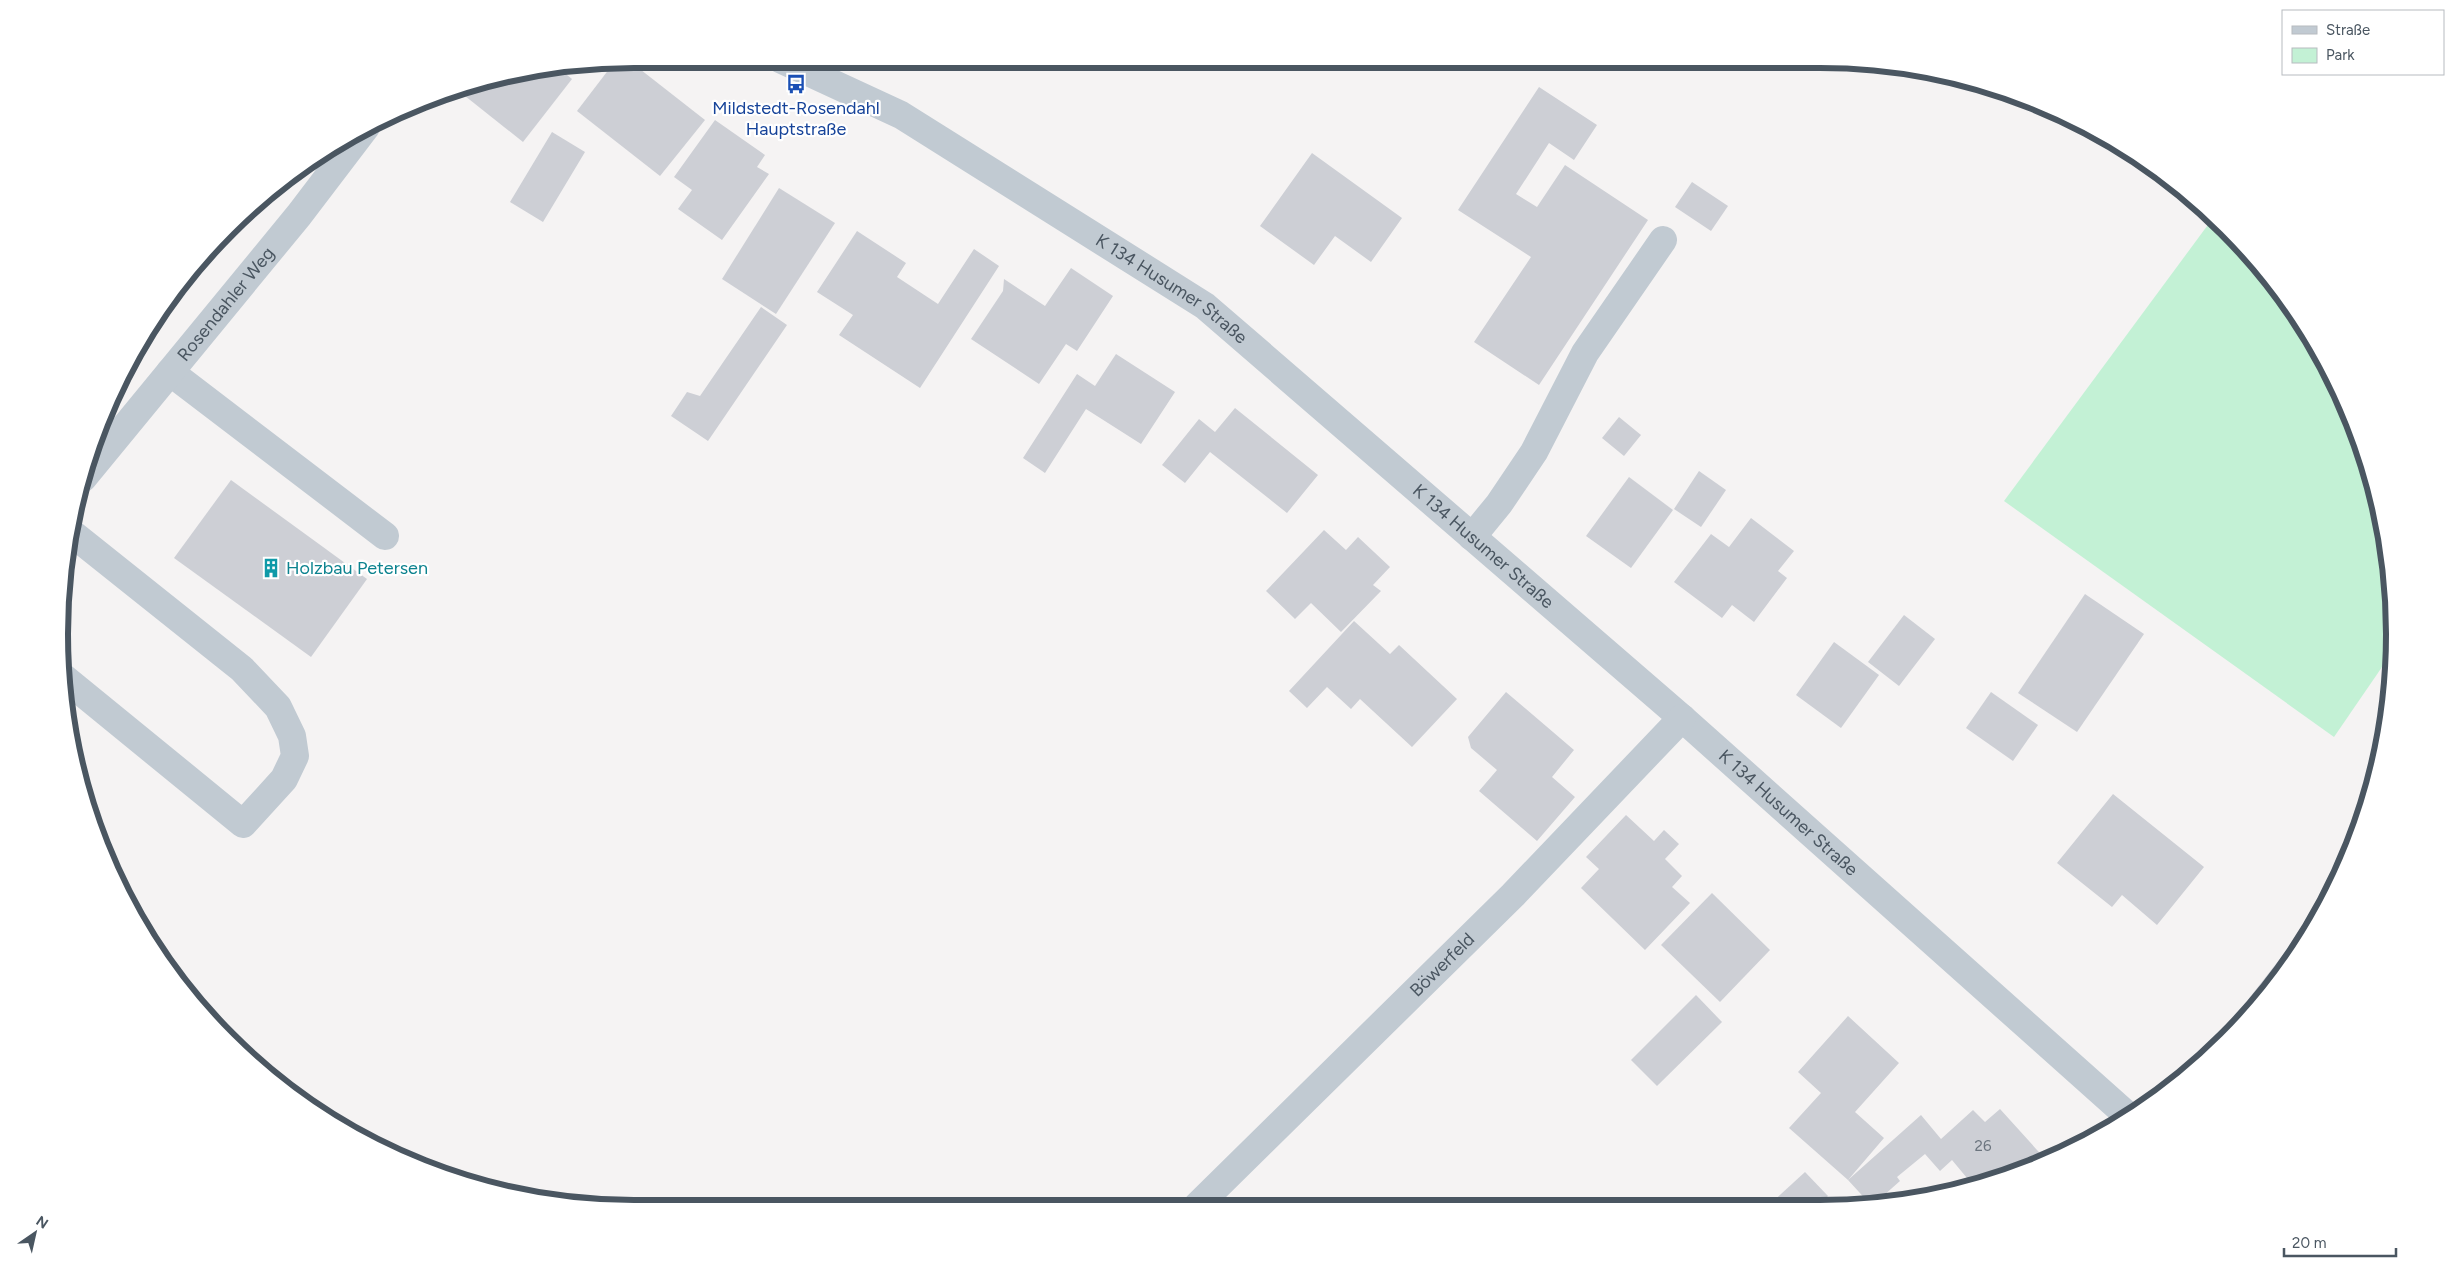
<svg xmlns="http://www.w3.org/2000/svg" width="2454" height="1268" font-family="Figtree,sans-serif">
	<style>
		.green { fill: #c3f1d5 }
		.building { fill: #cdcfd5 }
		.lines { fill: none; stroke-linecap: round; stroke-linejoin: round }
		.path { stroke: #7ad0a6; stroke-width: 3; stroke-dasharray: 4 2.5; stroke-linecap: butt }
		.minor { stroke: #c1cad2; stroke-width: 28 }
		.labels { text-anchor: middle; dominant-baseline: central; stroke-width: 4.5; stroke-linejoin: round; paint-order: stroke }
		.number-label { font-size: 15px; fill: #6b747e }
		.transit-label { font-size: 18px; fill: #164399; stroke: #fff }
		.street-label { font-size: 18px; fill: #4a5661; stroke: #fff }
		.culture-label { font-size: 18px; fill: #0d838f; stroke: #fff; text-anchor: start }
		.rim { fill: none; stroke: #4a5661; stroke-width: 6 }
	</style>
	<rect width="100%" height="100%" fill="#f5f3f3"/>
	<path class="green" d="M2213 218 2252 254 2318 346 2365 449 2390 559 2393 651 2334 737 2004 501Z"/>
	<g class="building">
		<path d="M627 59 705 120 660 176 577 111 616 60Z"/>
		<path d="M556 66 572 79 523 142 455 88 522 70Z"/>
		<path d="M1539 87 1597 125 1574 160 1549 143 1516 194 1537 207 1565 165 1648 220 1539 385 1474 342 1531 257 1458 210Z"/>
		<path d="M715 120 765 155 757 167 769 174 722 240 678 209 692 190 674 177Z"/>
		<path d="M552 132 585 152 543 222 510 202Z"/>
		<path d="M1312 153 1402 218 1371 262 1335 236 1314 265 1260 226Z"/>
		<path d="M1692 182 1728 206 1711 231 1675 207Z"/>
		<path d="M779 188 835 223 776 314 722 279Z"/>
		<path d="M857 231 906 263 897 277 938 304 974 249 999 266 920 388 839 335 853 315 817 292Z"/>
		<path d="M1071 268 1113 296 1077 351 1066 344 1039 384 971 339 1003 291 1004 279 1045 306Z"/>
		<path d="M174 293 171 308 167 303Z"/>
		<path d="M761 307 787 325 708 441 671 416 687 392 700 396Z"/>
		<path d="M1116 354 1175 392 1141 444 1086 409 1045 473 1023 458 1077 374 1095 386Z"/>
		<path d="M1235 408 1318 475 1287 513 1210 452 1185 483 1162 465 1199 419 1215 432Z"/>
		<path d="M1619 417 1641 435 1624 456 1602 438Z"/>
		<path d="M1699 471 1726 490 1701 527 1674 509Z"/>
		<path d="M1629 477 1673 510 1631 568 1586 536Z"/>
		<path d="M231 480 367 579 311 657 174 558Z"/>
		<path d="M1751 518 1794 551 1778 571 1787 578 1754 622 1732 605 1722 618 1674 582 1711 534 1729 547Z"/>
		<path d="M1324 530 1346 550 1358 537 1390 567 1373 585 1381 591 1341 632 1311 603 1295 619 1266 591Z"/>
		<path d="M2085 594 2144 634 2077 732 2018 693Z"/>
		<path d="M1904 615 1935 639 1899 686 1868 662Z"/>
		<path d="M1354 621 1390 654 1399 645 1457 699 1412 747 1360 699 1351 709 1327 687 1307 708 1289 691Z"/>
		<path d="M1834 642 1879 675 1841 728 1796 695Z"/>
		<path d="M1506 692 1574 750 1552 777 1575 797 1537 841 1479 791 1497 770 1471 748 1468 737Z"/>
		<path d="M1991 692 2038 725 2013 761 1966 728Z"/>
		<path d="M2113 794 2204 867 2157 925 2122 895 2112 907 2057 863Z"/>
		<path d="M1626 815 1654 841 1664 830 1679 844 1665 859 1682 876 1672 887 1690 903 1645 950 1581 888 1599 869 1586 857Z"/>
		<path d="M2344 867 2336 888 2310 930 2303 924Z"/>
		<path d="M1712 893 1770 950 1720 1002 1661 945Z"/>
		<path d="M2293 942 2300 947 2276 984 2250 1010 2243 1006Z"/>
		<path d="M1696 995 1722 1022 1657 1086 1631 1060Z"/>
		<path d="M1848 1016 1899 1063 1855 1112 1884 1138 1848 1180 1921 1115 1941 1139 1973 1110 1985 1122 2000 1109 2047 1161 2040 1166 1972 1184 1952 1160 1940 1171 1925 1154 1897 1177 1900 1181 1874 1204H1870L1848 1180 1789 1128 1821 1093 1798 1072Z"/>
		<path d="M1805 1172 1828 1196 1818 1205H1769Z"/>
	</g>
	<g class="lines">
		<path class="path" d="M264 196 270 199"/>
		<g class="minor">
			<path id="s1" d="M780 59 901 115 1205 306 1682 718 2127 1115"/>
			<path d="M170 372 385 536"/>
			<path id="s2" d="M83 478 299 215 366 127"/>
			<path d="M1472 537 1499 504 1534 452 1585 353 1663 240"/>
			<path d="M63 677 243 824 284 779 295 756 292 736 278 707 242 669 69 531"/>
			<path id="s3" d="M1197 1206 1513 895 1682 718"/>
		</g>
	</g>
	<defs>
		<symbol id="bus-bare" viewBox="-9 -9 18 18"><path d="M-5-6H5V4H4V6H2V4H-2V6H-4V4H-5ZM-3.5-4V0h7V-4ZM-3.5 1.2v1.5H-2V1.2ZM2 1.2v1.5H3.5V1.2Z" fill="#1a4fb4" stroke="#fff" stroke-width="2.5" paint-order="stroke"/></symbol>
		<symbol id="building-bare" viewBox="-9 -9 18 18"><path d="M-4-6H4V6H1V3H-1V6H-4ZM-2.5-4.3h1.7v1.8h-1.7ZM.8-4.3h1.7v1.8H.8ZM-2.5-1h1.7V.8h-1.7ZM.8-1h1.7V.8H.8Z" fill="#0f9aa8" stroke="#fff" stroke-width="2.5" paint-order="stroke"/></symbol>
	</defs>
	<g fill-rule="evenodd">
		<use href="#bus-bare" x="782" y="70" width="28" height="28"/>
		<use href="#building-bare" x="257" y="554" width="28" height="28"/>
	</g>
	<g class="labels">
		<g class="number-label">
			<text x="1983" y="1146">26</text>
		</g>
		<g class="transit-label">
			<text x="796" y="108">Mildstedt-Rosendahl<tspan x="796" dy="21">Hauptstraße</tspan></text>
		</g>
		<g class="street-label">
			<text stroke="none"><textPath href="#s1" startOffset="455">K 134 Husumer Straße</textPath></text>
			<text stroke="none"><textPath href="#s2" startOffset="225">Rosendahler Weg</textPath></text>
			<text stroke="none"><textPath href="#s1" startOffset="860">K 134 Husumer Straße</textPath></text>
			<text stroke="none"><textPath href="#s1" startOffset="1265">K 134 Husumer Straße</textPath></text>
			<text stroke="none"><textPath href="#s3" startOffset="344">Böwerfeld</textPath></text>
		</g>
		<g class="culture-label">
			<text x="286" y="568">Holzbau Petersen</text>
		</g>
	</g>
	<path d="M0 0H2454V1268H0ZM634 68H1820A566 566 0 0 1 2386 634V634A566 566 0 0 1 1820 1200H634A566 566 0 0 1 68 634V634A566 566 0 0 1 634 68Z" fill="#fff" fill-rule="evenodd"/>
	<path class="rim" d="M634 68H1820A566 566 0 0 1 2386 634V634A566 566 0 0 1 1820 1200H634A566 566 0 0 1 68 634V634A566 566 0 0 1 634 68Z"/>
	<rect x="2282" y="10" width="162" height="65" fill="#ffffff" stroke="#b7bbc0"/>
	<rect x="2292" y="26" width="25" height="8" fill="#c1cad2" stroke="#b7bbc0"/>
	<text x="2326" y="35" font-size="15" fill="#4a5661">Straße</text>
	<rect x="2292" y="48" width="25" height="15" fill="#c3f1d5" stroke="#b7bbc0"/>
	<text x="2326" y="60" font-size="15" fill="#4a5661">Park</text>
	<g transform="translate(35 1233) rotate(34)" stroke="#ffffff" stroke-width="4" paint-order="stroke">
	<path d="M0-4L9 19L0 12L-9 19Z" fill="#4a5661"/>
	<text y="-8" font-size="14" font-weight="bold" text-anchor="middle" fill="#4a5661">N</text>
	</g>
	<path d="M2284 1248v8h112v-8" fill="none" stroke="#4a5661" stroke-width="2.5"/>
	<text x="2292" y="1248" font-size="15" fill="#4a5661" stroke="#ffffff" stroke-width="4" paint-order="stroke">20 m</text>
</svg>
